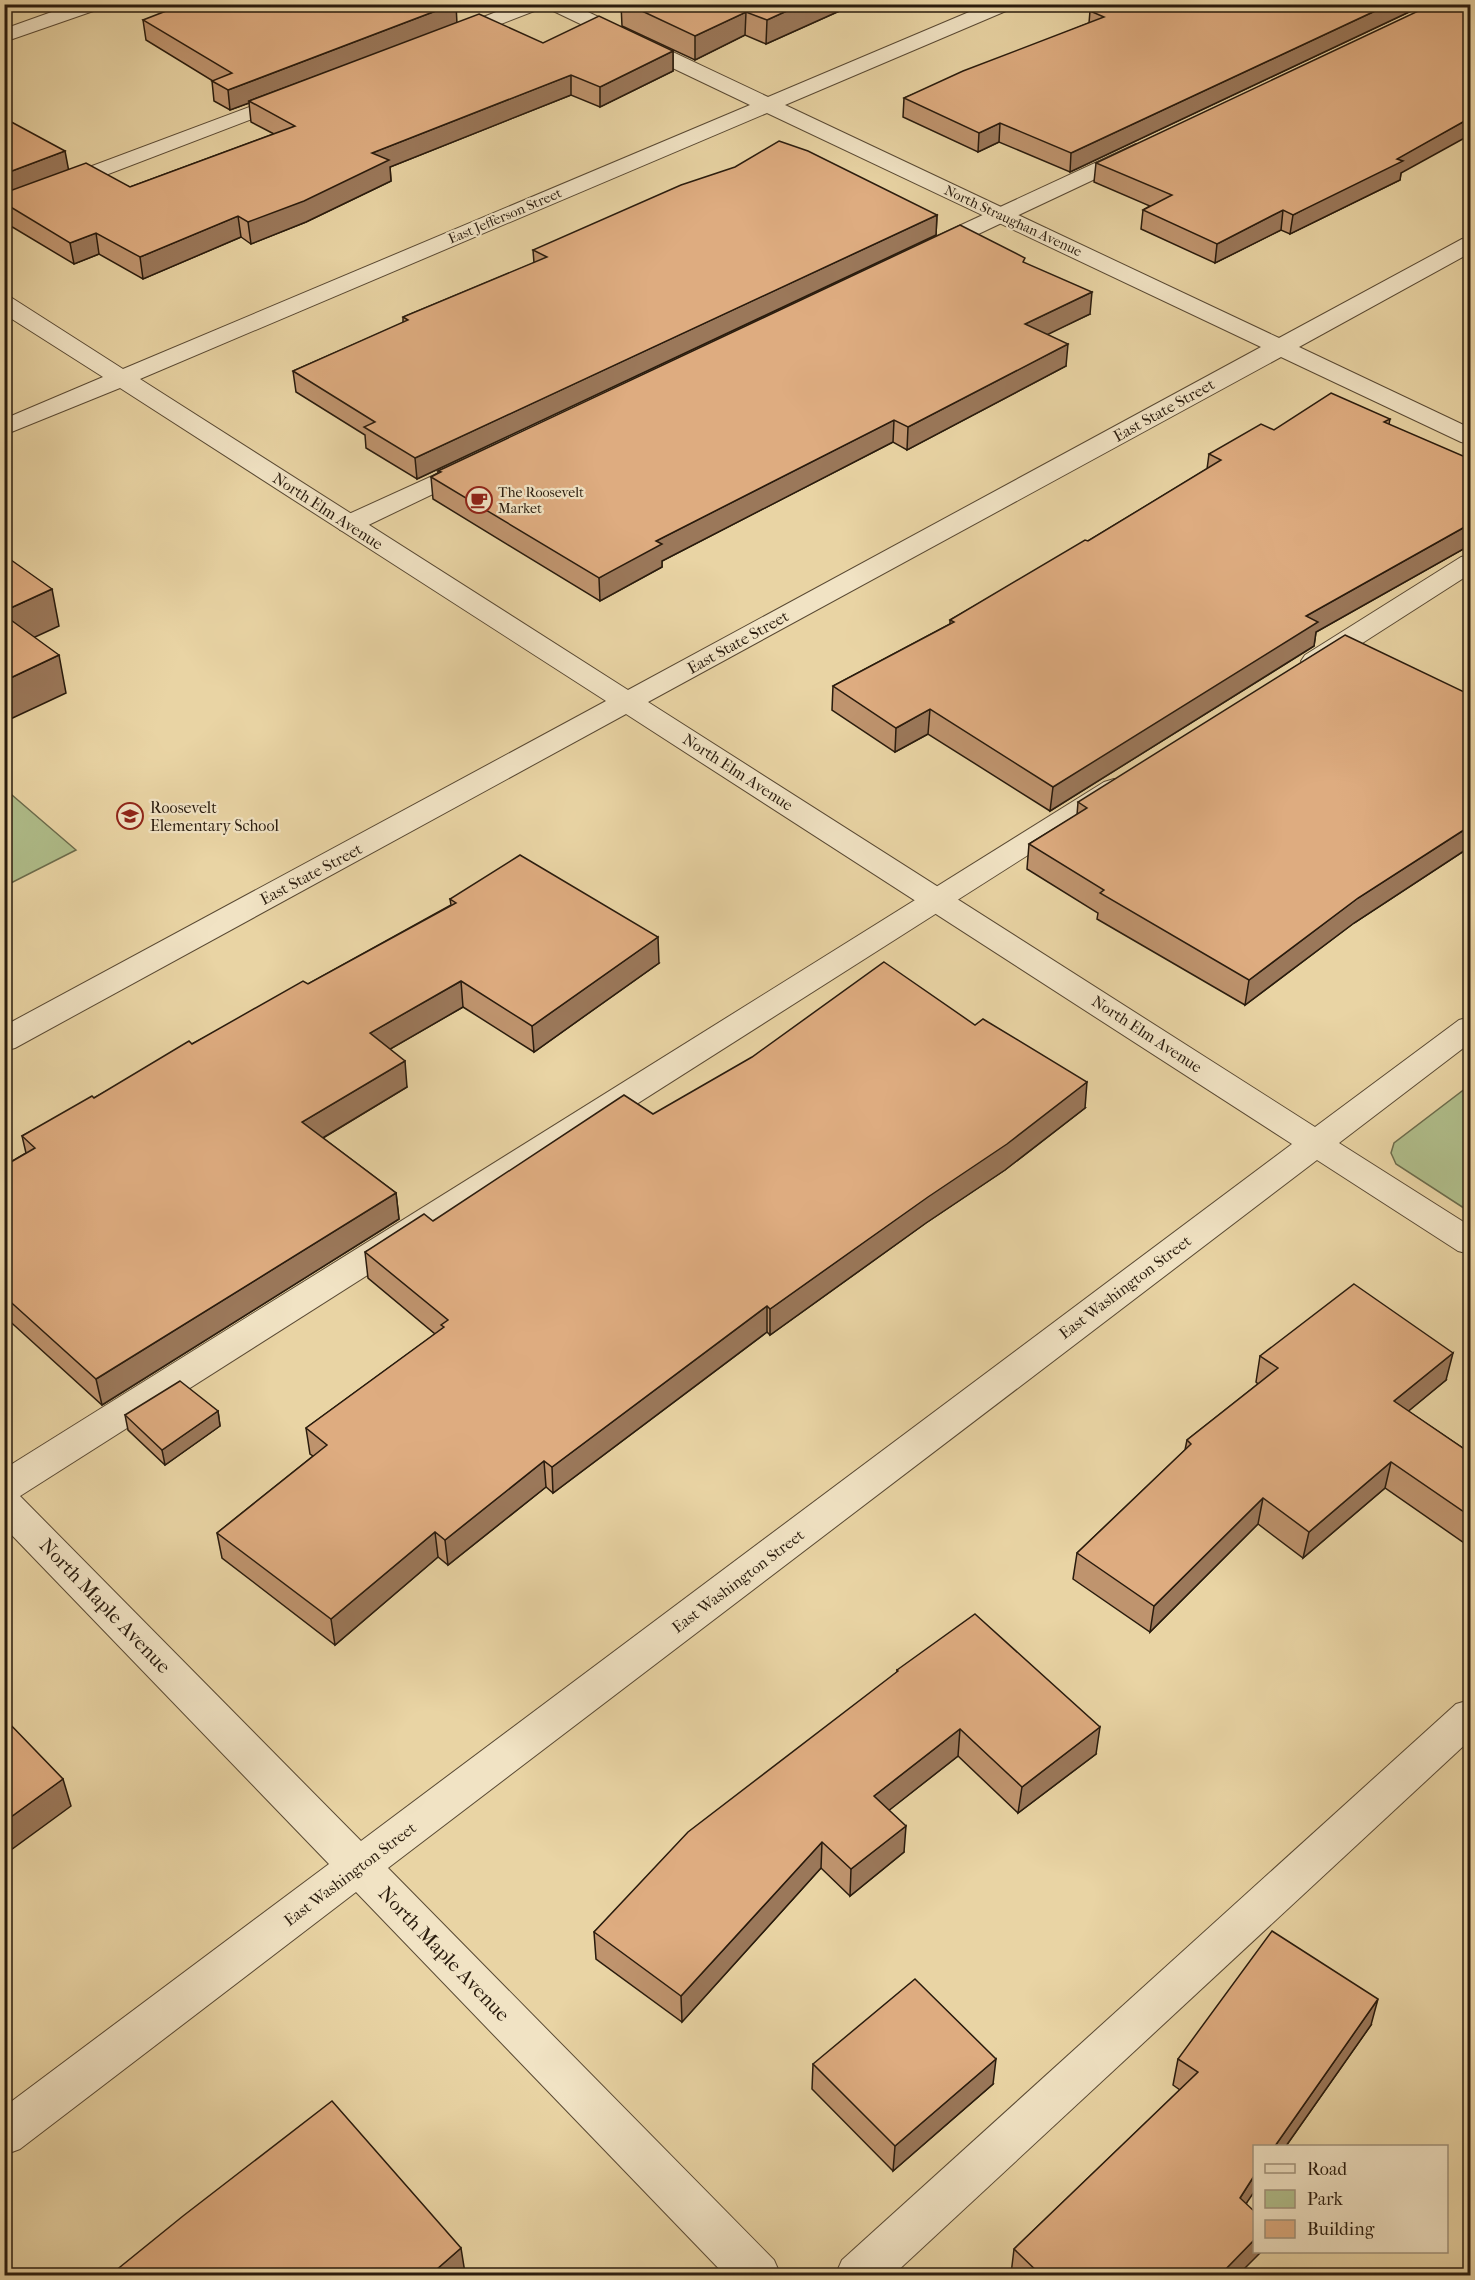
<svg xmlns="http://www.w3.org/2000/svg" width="1475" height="2280" font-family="'IM FELL French Canon',serif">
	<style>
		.green { fill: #b0be8b; stroke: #6c6c4c; stroke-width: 1.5 }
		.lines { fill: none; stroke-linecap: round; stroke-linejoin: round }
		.service-casing { stroke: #594933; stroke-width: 2 }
		.minor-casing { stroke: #594933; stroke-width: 2 }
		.service { fill: #f1e3c4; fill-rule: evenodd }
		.minor { fill: #f1e3c4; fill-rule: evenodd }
		.wall { fill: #bf946e; stroke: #291b0d; stroke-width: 1.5 }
		.shaded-wall { fill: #9b785a; stroke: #291b0d; stroke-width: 1.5 }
		.building { fill: #deac80; stroke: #291b0d; stroke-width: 1.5 }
		.labels { text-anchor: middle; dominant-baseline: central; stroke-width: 4.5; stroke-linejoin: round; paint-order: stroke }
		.far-street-label { font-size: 14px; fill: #291b0d; stroke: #f1e3c4 }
		.far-poi-label { font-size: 14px; fill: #291b0d; stroke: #f1e3c4; text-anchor: start }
		.street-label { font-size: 16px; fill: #291b0d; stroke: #f1e3c4 }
		.poi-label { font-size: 16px; fill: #291b0d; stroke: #f1e3c4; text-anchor: start }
		.near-street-label { font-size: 20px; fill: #291b0d; stroke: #f1e3c4 }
	</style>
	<rect width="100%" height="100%" fill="#e9d4a4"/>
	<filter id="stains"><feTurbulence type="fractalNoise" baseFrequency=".00333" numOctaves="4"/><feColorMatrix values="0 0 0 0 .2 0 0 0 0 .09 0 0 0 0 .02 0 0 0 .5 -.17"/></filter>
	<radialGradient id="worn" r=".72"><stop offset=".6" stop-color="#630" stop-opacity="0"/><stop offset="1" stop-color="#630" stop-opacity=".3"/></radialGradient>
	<g class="green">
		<path d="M5 789 76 850 5 886Z"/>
		<path d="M1470 1085V1212L1396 1164 1391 1153 1394 1143Z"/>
	</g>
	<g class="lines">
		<defs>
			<g id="service">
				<path d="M516 4H545L542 8 457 41H443L440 37 443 33Z"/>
				<path d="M292 91 299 93 303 97 299 101 4 214V199Z"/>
				<path d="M1136 144 1144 146 1147 151 1144 156 936 254 928 256 920 254 917 249 920 244Z"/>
				<path d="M472 458 481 461 485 466 481 471 358 530 349 532 340 530 336 524 340 518Z"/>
				<path d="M1470 555V574L1325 667 1315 669 1305 667 1301 661 1305 655 1461 557Z"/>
				<path d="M1114 779 1124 782 1128 788 1124 794 17 1498 4 1502V1469L1104 782Z"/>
				<path d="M1470 1700V1740L892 2276H835L842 2260 1456 1704Z"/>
			</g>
			<g id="minor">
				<path d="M74 4H105L102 8 4 42V29Z"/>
				<path d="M544 4H571L768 97 988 4H1016L1013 8 785 105 1279 338 1462 239 1470 237V253L1299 347 1470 428V444L1461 442 1281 357 648 702 1315 1127 1459 1020 1470 1017V1043L1339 1143 1470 1226V1254L1458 1251 1317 1160 388 1868 774 2260 781 2276H726L356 1892 20 2149 4 2155V2107L329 1864 4 1527V1489L17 1493 361 1841 1292 1144 626 714 15 1048 4 1051V1026L606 701 120 388 4 435V419L103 377 4 314V296L12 298 123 369 750 105 547 8ZM767 113 1261 347 628 690 140 379Z"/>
			</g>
		</defs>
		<use href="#service" class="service-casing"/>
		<use href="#minor" class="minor-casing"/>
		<use href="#service" class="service"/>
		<use href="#minor" class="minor"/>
	</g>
	<g class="wall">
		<path d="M621 4H855L766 44 745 35 695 60 622 26Z"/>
		<path d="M1106 4H1426L1070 172 999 142 978 152 903 117 904 98 1089 23 1090 11Z"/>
		<path d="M143 20 457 23 543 43 673 51V71L600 107 571 95 390 167 391 181 306 222 251 244 241 237 143 279 99 254 74 264 4 222V118L68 170 130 187 274 134 251 122 249 103 230 110 214 101 212 81H213L146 40Z"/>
		<path d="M1096 163 1401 173 1400 180 1290 234 1281 230 1215 263 1141 229 1143 210 1150 206 1094 182Z"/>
		<path d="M937 215 936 235 417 479 366 448 365 435 296 392 293 371 403 323V317L534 263 533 250Z"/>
		<path d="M1024 263 1090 314 1047 334 1066 366 907 450 893 442 662 561V567L600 601 433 499 431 477 438 473V471Z"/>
		<path d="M1390 419 1389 424 1467 547 1316 632 1314 646 1050 811 928 734 895 752 832 710 833 686 950 624V620L1088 541 1207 469 1209 454 1274 430Z"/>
		<path d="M1078 802 1470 847 1354 923 1245 1005 1097 919 1098 913 1027 869 1029 844 1077 815Z"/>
		<path d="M450 899 659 963 534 1052 463 1007 390 1049 407 1087 323 1138 396 1193 399 1219 102 1405 4 1316V1166L26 1153 22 1136 94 1098 192 1044 308 984 451 905Z"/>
		<path d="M1085 1108 1005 1170 926 1223 770 1335 767 1332 553 1493 546 1487 448 1565 438 1557 335 1645 222 1558 217 1533 313 1456 310 1454 306 1428 435 1334 368 1278 365 1252 433 1221 653 1114Z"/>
		<path d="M1260 1356 1446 1380 1408 1411 1470 1453V1547L1385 1488 1303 1558 1258 1524 1150 1632 1073 1579 1077 1553 1185 1450 1187 1440 1258 1384 1256 1382Z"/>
		<path d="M218 1411 220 1426 165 1465 128 1430 125 1415Z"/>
		<path d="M897 1670 1096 1754 1018 1813 958 1756 889 1810 904 1852 850 1896 821 1868 682 2022 596 1959 594 1932 897 1672Z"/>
		<path d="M1371 2025 1286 2146H1254L1237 2276H1012L1011 2274 1014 2249 1180 2090 1173 2085 1178 2059Z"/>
		<path d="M813 2064 993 2084 893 2171 812 2089Z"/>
	</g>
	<g class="shaded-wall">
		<path d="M454 4H456L457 24 249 101V103L230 110 228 90Z"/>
		<path d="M802 4H855L766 44 767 20Z"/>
		<path d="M1390 4H1426L1070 172 1071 153Z"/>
		<path d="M746 12 745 35 695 60V36Z"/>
		<path d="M673 51V71L600 107V87Z"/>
		<path d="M571 75V95L390 167 391 181 306 222 251 244 248 222 372 153Z"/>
		<path d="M1470 118V135L1401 173 1400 180 1290 234 1293 215Z"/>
		<path d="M1000 123 999 142 978 152 979 133Z"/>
		<path d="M65 151 69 172 4 196V174Z"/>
		<path d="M1283 210 1281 230 1215 263 1217 244Z"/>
		<path d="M937 215 936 235 417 479 415 458Z"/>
		<path d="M238 216 241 237 143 279 140 257Z"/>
		<path d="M96 233 99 254 74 264 70 243Z"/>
		<path d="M1092 292 1090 314 1024 346 1025 324Z"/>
		<path d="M1068 344 1066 366 907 450 908 427Z"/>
		<path d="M894 420 893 442 662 561V567L600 601 599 578 656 541Z"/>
		<path d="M1470 524V544L1467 547 1316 632 1314 646 1050 811 1053 787 1306 616Z"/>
		<path d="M52 589 59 626 9 649 4 627V611Z"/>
		<path d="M59 655 66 693 4 722V681Z"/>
		<path d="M930 709 928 734 895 752 896 728Z"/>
		<path d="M1470 826V847L1354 923 1245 1005 1249 980 1358 898Z"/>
		<path d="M658 937 659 963 534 1052 532 1026Z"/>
		<path d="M461 981 463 1007 373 1059 370 1033Z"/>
		<path d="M405 1061 407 1087 306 1148 302 1122Z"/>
		<path d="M1087 1082 1085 1108 1005 1170 926 1223 770 1335V1309Z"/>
		<path d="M396 1193 399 1219 102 1405 96 1379Z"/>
		<path d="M767 1306V1332L553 1493 552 1467Z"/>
		<path d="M1453 1353 1446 1380 1388 1428 1394 1401Z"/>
		<path d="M218 1411 220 1426 165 1465 162 1450Z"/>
		<path d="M544 1461 546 1487 448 1565 445 1540Z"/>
		<path d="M1391 1462 1385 1488 1303 1558 1309 1532Z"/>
		<path d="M1263 1498 1258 1524 1150 1632 1154 1606Z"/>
		<path d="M435 1532 438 1557 335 1645 331 1619Z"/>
		<path d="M1100 1727 1096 1754 1018 1813 1022 1787Z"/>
		<path d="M960 1729 958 1756 873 1823 874 1796Z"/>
		<path d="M63 1779 71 1806 4 1855V1822Z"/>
		<path d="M906 1826 904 1852 850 1896 851 1869Z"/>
		<path d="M822 1842 821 1868 682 2022 681 1996Z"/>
		<path d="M1378 1999 1371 2025 1286 2146H1275Z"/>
		<path d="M996 2059 993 2084 893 2171 895 2146Z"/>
		<path d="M1254 2176V2192L1233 2223 1240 2198Z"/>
		<path d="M1254 2240V2252H1261L1237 2276H1219Z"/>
		<path d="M461 2248 465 2273 462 2276H429Z"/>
	</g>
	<g class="building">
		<path d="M184 4H454L228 90 212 81 232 73 143 20Z"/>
		<path d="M627 4H802L767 20 746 12 695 36Z"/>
		<path d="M1106 4H1390L1071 153 1000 123 979 133 904 98 963 71 1104 17 1090 11Z"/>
		<path d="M1433 4H1470V118L1397 159 1403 161 1293 215 1283 210 1217 244 1143 210 1172 195 1096 163Z"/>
		<path d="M479 14 543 43 599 16 673 51 600 87 571 75 372 153 389 160 304 201 248 222 238 216 140 257 96 233 70 243 4 203V193L86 163 130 187 295 126 249 101Z"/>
		<path d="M4 118 65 151 4 174Z"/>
		<path d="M779 141 808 151 937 215 415 458 364 427 375 422 293 371 408 320 403 317 547 257 533 250 681 185 735 167Z"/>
		<path d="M960 225 1025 258 1023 262 1092 292 1025 324 1068 344 908 427 894 420 656 541 662 544 599 578 431 477 441 472 438 471Z"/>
		<path d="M1331 393 1390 419 1384 422 1470 459V524L1306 616 1318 622 1053 787 930 709 896 728 833 686 954 622 950 620 1085 540 1088 541 1221 460 1209 454 1261 424 1274 430Z"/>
		<path d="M4 555 52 589 4 611Z"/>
		<path d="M4 615 59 655 4 681Z"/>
		<path d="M1345 635 1466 693 1470 667V826L1358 898 1249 980 1100 893 1104 890 1029 844 1087 808 1078 802Z"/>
		<path d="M520 855 658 937 532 1026 461 981 370 1033 405 1061 302 1122 396 1193 96 1379 4 1296V1166L35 1148 22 1136 92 1096 94 1098 189 1041 192 1044 303 981 308 984 456 903 450 899Z"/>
		<path d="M884 962 975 1025 983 1019 1087 1082 1007 1144 928 1197 770 1309 767 1306 552 1467 544 1461 445 1540 435 1532 331 1619 217 1533 327 1445 306 1428 444 1327 441 1325 448 1320 365 1252 424 1214 433 1221 624 1095 653 1114 752 1057Z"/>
		<path d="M1354 1284 1453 1353 1394 1401 1470 1453V1516L1391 1462 1309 1532 1263 1498 1154 1606 1077 1553 1191 1444 1187 1440 1278 1368 1260 1356Z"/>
		<path d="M180 1381 218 1411 162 1450 125 1415Z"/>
		<path d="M975 1614 1100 1727 1022 1787 960 1729 874 1796 906 1826 851 1869 822 1842 681 1996 594 1932 688 1832 898 1671 897 1670Z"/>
		<path d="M5 1719 63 1779 4 1822V1720Z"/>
		<path d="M1272 1931 1378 1999 1275 2146H1254V2176L1240 2198 1254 2211V2240L1219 2276H1042L1014 2249 1198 2072 1178 2059Z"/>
		<path d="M915 1979 996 2059 895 2146 813 2064Z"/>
		<path d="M332 2101 461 2248 429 2276H109L183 2216Z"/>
	</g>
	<defs>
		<symbol id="cafe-ring" viewBox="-11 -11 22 22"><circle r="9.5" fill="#f1e3c4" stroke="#8f2418" stroke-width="1.5"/><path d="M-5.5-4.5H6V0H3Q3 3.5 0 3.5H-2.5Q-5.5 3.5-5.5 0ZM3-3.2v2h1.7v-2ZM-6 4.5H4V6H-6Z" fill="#8f2418"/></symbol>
		<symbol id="school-ring" viewBox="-11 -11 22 22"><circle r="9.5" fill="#f1e3c4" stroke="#8f2418" stroke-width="1.5"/><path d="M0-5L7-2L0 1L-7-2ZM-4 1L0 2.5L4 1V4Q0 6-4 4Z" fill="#8f2418"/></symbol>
	</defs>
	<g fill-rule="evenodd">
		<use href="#cafe-ring" x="464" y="485" width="30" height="30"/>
		<use href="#school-ring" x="115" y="801" width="30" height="30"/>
	</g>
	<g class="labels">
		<g class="far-street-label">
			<text transform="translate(505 216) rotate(-23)">East Jefferson Street</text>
			<text transform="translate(1013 221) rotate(25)">North Straughan Avenue</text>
		</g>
		<g class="far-poi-label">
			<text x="498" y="492">The Roosevelt<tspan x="498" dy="16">Market</tspan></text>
		</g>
		<g class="street-label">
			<text transform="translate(1164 410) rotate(-29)">East State Street</text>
			<text transform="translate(328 511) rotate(33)">North Elm Avenue</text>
			<text transform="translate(738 642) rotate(-29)">East State Street</text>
			<text transform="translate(738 772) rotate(33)">North Elm Avenue</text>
			<text transform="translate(311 874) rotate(-28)">East State Street</text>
			<text transform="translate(1147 1034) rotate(33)">North Elm Avenue</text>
			<text transform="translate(1125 1287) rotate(-37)">East Washington Street</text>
			<text transform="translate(738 1581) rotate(-37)">East Washington Street</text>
			<text transform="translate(350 1874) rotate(-37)">East Washington Street</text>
		</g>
		<g class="poi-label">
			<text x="150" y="807">Roosevelt<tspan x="150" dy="18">Elementary School</tspan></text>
		</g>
		<g class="near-street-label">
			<text transform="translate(105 1606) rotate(46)">North Maple Avenue</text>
			<text transform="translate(444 1954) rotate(46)">North Maple Avenue</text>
		</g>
	</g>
	<rect width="1475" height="2280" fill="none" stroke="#e9d4a4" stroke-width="24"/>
	<rect x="6" y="6" width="1463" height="2268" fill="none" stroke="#291b0d" stroke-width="3"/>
	<rect x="12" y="12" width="1451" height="2256" fill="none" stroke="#291b0d" stroke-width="1.5"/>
	<rect x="1253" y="2145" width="195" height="108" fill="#f1e3c4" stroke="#a1937b" stroke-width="1.5"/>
	<rect x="1265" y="2164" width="30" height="9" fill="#f1e3c4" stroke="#a1937b" stroke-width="1.5"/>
	<text x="1307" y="2175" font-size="18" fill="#291b0d">Road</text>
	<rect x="1265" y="2190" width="30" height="18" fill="#b0be8b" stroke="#a1937b" stroke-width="1.5"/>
	<text x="1307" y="2205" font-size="18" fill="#291b0d">Park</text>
	<rect x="1265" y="2220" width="30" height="18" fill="#deac80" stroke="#a1937b" stroke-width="1.5"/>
	<text x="1307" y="2235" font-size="18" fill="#291b0d">Building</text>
	<rect width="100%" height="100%" filter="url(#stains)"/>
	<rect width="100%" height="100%" fill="url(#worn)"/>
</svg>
